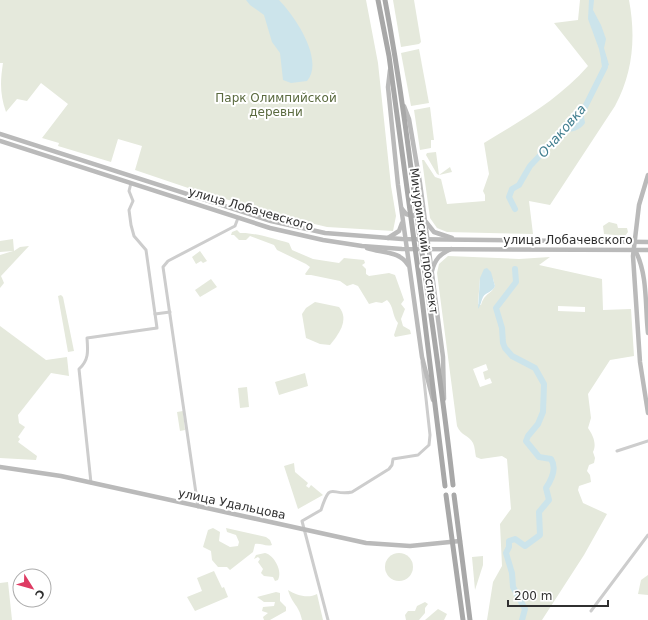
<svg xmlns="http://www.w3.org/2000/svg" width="648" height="620" font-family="'DejaVu Sans',sans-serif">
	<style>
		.green { fill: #e5e9dc; fill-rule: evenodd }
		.water { fill: #cce4eb }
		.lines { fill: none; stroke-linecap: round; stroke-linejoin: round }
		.river { stroke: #cce4eb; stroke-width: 6 }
		.street { stroke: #cdcdcd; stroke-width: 3 }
		.secondary { stroke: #bababa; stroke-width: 4.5 }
		.primary { stroke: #a8a8a8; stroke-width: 5 }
		.labels { text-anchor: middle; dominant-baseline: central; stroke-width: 4; stroke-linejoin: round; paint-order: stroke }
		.park-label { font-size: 12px; fill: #5a6a3f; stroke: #fff }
		.street-label { font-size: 12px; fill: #303030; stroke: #fff }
		.water-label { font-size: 13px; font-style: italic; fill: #417e8f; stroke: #fff }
	</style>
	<rect width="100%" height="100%" fill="#fff"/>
	<g class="green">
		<path d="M0 0H366L378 63 391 186 396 216 393 231 327 227 260 211 261 209 200 192 135 170 142 146 118 139 111 162 58 146 59 143 42 138 68 104 41 83 27 101 17 99 6 112C0 95 0 82 3 63H0Z"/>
		<path d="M393 0H414L421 42 419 44 401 47Z"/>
		<path d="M580 0H629C636 37 633 73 615 106L550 205 529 201 533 234 447 232 437 228 430 218 422 160H424L435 177 441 179 447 204 485 201V195L483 191 489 174 484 143C522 120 558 100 588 66L554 23 578 20Z"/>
		<path d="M419 49 429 103 411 106 401 53Z"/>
		<path d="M430 107 434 140H431V148L420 150 414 110Z"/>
		<path d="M436 152 439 175 450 167 452 172 439 175 437 174 426 155 427 153Z"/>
		<path d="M609 222 617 224 618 228H627L628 232 625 236 604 234 603 226Z"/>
		<path d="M237 230 240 233C252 232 275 239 289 243L292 250 313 259 339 263 344 258 364 260 365 263 362 265 366 269V274L369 276 389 273 395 275 404 300 401 304 405 309 401 319 403 326 410 330 411 334 395 337 394 335 398 323C392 316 394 306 387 300L382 303 376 302 369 304 358 286 353 284 347 286 340 281 311 275H306L305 274 310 267 306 264 277 250 274 245 250 236 246 240H239L234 235H231L232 232Z"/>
		<path d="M13 239 14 251 20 247 29 246 1 276 4 283 0 288V255L13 251 0 252V241Z"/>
		<path d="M200 251 207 261 203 263 201 261 196 264 192 257Z"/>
		<path d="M448 256 519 259 550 257 539 265 602 279 603 310 631 309 634 356 610 360 588 394 591 418 588 428C593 435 597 444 593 452L595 458 594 463 589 465 587 471 590 475 591 482 579 486 578 490 583 503 607 514 584 555 542 620H487L493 582 502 566 500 524 511 509 507 459 502 456 481 459 476 457C475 453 475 447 473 443 469 435 461 436 457 426L437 273 439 264ZM480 278 493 279 495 286C491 295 485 292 481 305L478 304ZM558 306 585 307V312L558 311ZM486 364 488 370 483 372 485 380 490 378 492 383 480 387 473 369Z"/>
		<path d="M211 279 217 287 200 297 195 290Z"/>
		<path d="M61 295 63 297 74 351 68 352 58 296Z"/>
		<path d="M315 302 339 307C350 320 338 335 330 345L320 344 306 338 302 314 306 308Z"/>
		<path d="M0 326 46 360 67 357 69 376 51 373 18 415 19 423 25 427 18 437 20 439 18 442 37 456 36 460 0 458Z"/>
		<path d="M305 373 308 386 279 395 275 382Z"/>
		<path d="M247 387 249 407 240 408 238 388Z"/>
		<path d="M183 411 185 430 180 431 177 412Z"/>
		<path d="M294 463 295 472 308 483 306 486 309 488 311 485 323 495 298 509 284 466Z"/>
		<path d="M213 528 220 532 219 541 230 547 238 546 239 542 236 535 227 532 226 528 266 537 270 540 272 545C266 547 261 543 255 544L253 552 230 570 227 567H218L212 560 211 551 203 547 208 530Z"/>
		<path d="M265 553C274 555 283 571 278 580L275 581 273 577 264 576 261 573 263 569 258 562 260 559 258 557 254 559 256 555Z"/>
		<circle cx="399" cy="567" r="14"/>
		<path d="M483 556V565L475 590 472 557Z"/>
		<path d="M214 571 222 588 224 587 228 597 195 611 187 597 202 591 197 578Z"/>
		<path d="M648 575V595L638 594 641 580Z"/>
		<path d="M8 582 12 620H0V583Z"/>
		<path d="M288 590C296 595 308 599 317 594L323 620H302C299 605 292 604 288 590Z"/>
		<path d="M276 592 280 593V601L286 607V611L270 620H264L263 617 268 613 262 611 263 607 274 606 275 602H264L257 597Z"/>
		<path d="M425 602 428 604 425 608V613L419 620H406L405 615 408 611H415L417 606Z"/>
		<path d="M438 609 447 614 444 620H425Z"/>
	</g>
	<g class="water">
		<path d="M246 0H279C294 15 325 60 307 81L291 83 283 80 280 53 272 42 264 15 250 5Z"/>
		<path d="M589 0H594L593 10 601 25 606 39 604 48 609 65 605 67 602 64 599 49 588 19Z"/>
		<path d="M579 111H583L585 123C579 131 573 132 563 132L571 115Z"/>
		<path d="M487 268 491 272 495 286C493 292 486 292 483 297 481 301 481 305 478 309L480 278 484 269Z"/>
	</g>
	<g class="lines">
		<g class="river">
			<path d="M578 116 583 111 605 67 604 59"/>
			<path d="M515 209 509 197 512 189 519 185 530 166 568 126"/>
			<path d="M515 269 516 282 496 308 502 328 503 343 505 348 512 356 535 368 544 384 543 412 538 424 528 436 526 441 539 457 551 459C557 468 552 479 546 488L549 500 539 512 540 535 525 546 515 539 509 541V547L506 553 512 573 513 587 525 609 522 620"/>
		</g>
		<g class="street">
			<path d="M155 314 170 312"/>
			<path d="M617 451 648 441"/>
			<path d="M91 483 79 369C89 360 88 351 87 338L157 328 146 250 134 236 131 225 129 210 133 201 129 191 131 183"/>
			<path d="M198 507 163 267 168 261 235 226 238 218"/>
			<path d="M591 611 648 535"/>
			<path d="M328 620 302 521 321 510C331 479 331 497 352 492L389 469 392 465 393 459 418 455 429 445 430 435 422 362"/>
		</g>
		<g class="secondary">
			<path d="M390 70 388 87 398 185 422 357 433 400"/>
			<path d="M404 106 409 119 420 183 443 357 444 399"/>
			<path d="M0 134 271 221 325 233 402 239 648 242"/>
			<path d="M0 141 270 228 323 240 362 246 402 249 648 250"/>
			<path d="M648 175 639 205 633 256 640 362 648 413"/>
			<path d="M402 209 406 214 413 216 419 212 422 205"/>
			<path d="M426 222 434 232 452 238"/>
			<path d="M388 238 399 231 402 223"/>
			<path d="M367 248C382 253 400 251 408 265"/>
			<path d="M635 250C648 274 645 307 648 333"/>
			<path d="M432 271C435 259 440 254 451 249"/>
			<path d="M0 467 61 476 366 543 410 546 460 541"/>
		</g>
		<g class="primary">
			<path d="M378 0 389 56 422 299 445 486"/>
			<path d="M385 0C400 79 410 159 420 239 432 321 444 403 453 485"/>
			<path d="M446 495 463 620"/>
			<path d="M454 495 470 620"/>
		</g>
	</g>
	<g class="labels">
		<g class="park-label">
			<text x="276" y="98">Парк Олимпийской<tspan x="276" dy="14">деревни</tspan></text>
		</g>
		<g class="street-label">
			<text transform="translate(251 209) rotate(16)">улица Лобачевского</text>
			<text x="568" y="240">улица Лобачевского</text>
			<text transform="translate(424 241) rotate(82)">Мичуринский проспект</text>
			<text transform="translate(232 504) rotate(12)">улица Удальцова</text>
		</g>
		<g class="water-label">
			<text transform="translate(562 131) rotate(-49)">Очаковка</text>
		</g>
	</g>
	<g transform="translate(32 588) rotate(127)"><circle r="19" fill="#ffffff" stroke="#acacac"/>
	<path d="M0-3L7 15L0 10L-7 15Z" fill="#de3b63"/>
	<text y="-6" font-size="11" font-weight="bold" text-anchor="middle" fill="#303030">С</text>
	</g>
	<path d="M508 600v6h100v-6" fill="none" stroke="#303030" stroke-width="2"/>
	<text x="514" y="600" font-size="12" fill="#303030" stroke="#ffffff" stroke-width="3" paint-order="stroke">200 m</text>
</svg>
